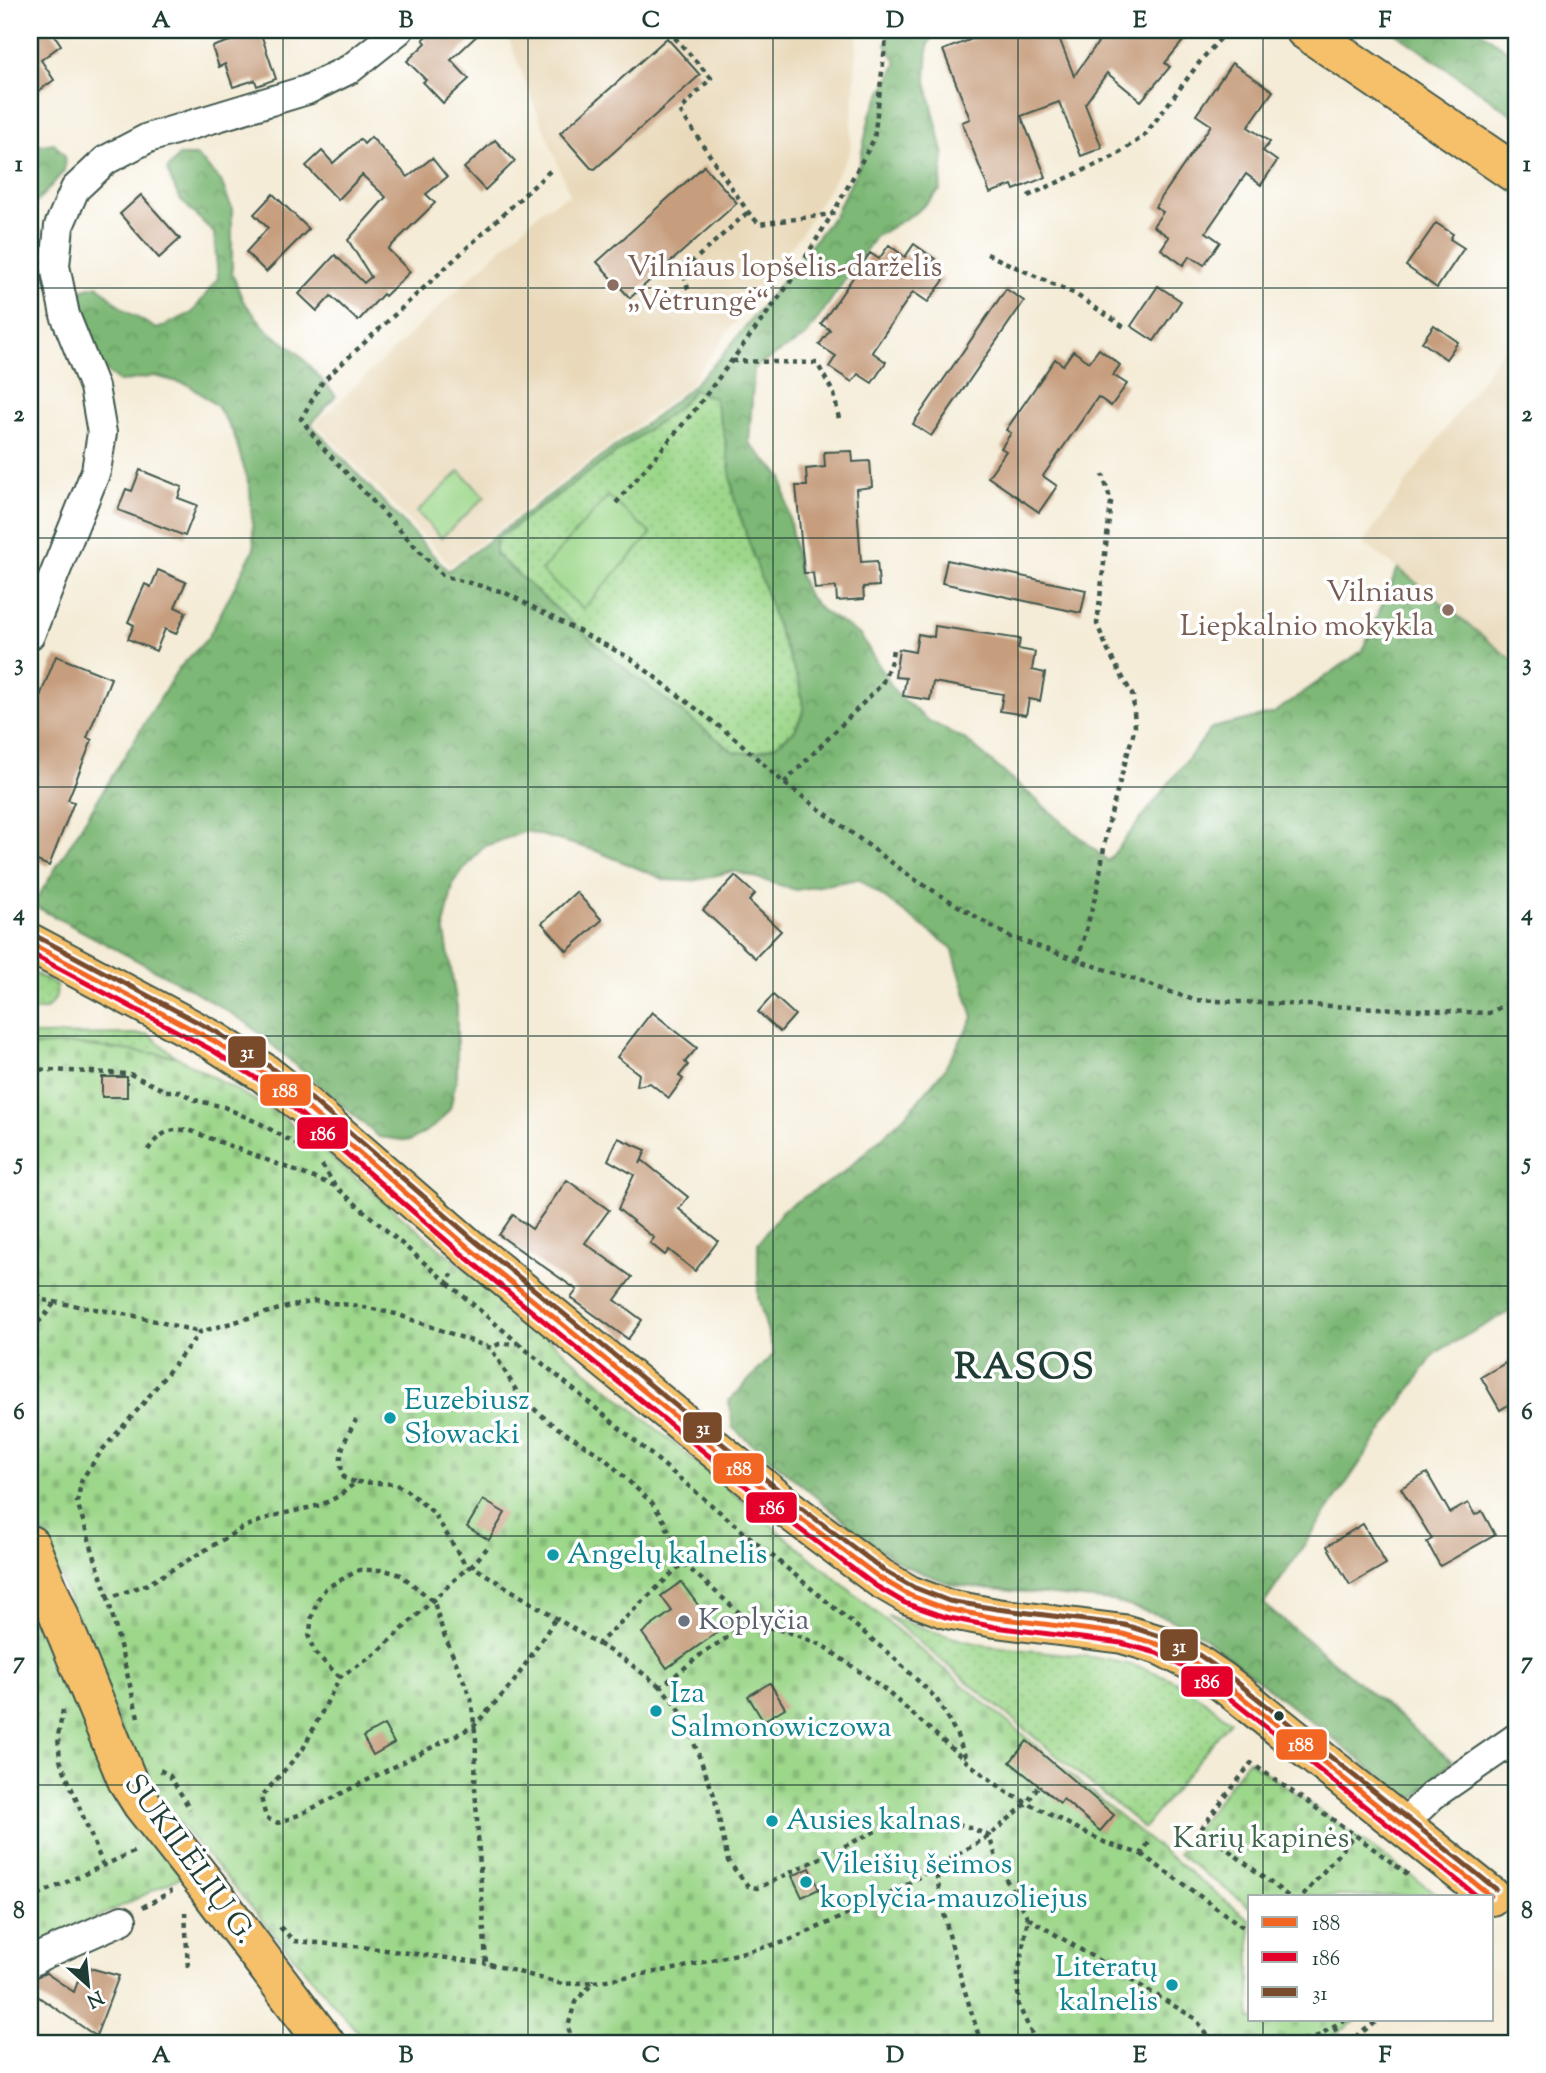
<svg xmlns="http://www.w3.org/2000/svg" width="1546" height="2073" font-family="'Sorts Mill Goudy',serif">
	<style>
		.built { fill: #e9d9ba }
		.grass { fill: url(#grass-dots); stroke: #5e8a5f; stroke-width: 2 }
		.forest { fill: url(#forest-crowns); stroke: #4e7a55; stroke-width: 2; fill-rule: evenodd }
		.cemetery { fill: url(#cemetery-stones); stroke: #5e8a5f; stroke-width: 2 }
		.green { fill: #9cd78a; stroke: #5e8a5f; stroke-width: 2 }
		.building { fill: #c69d7d }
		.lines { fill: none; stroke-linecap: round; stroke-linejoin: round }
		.street-casing { stroke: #3f574c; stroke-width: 32 }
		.primary-casing { stroke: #3f574c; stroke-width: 42 }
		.path { stroke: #3f574c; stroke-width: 4.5; stroke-dasharray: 5 5; stroke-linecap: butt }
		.street { stroke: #fff; stroke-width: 28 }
		.primary { stroke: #f6c06b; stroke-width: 38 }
		.bus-1-casing { stroke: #fff; stroke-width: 10 }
		.bus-2-casing { stroke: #fff; stroke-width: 10 }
		.bus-3-casing { stroke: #fff; stroke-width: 10 }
		.bus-1 { stroke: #f26522; stroke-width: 5 }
		.bus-2 { stroke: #e4002b; stroke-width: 5 }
		.bus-3 { stroke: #7a4b2a; stroke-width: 5 }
		.grid { fill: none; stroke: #1f3d34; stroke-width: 2; stroke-opacity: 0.55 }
		.education-dot { fill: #8d6e63; stroke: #fff; stroke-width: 2.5 }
		.culture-dot { fill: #0f9aa8; stroke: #fff; stroke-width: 2.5 }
		.worship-dot { fill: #6b7280; stroke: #fff; stroke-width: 2.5 }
		.bus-dot { fill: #1f3d34; stroke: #fff; stroke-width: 2.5 }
		.labels { text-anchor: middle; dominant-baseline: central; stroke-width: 7; stroke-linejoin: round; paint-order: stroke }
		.education-label { font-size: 30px; fill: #785e54; stroke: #fff; text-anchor: start }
		.culture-label { font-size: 30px; fill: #0d838f; stroke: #fff; text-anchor: start }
		.worship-label { font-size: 30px; fill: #5b616d; stroke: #fff; text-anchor: start }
		.park-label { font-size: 30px; fill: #3e644a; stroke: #fff }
		.street-label { font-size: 30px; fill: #1f3d34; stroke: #fff }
		.district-label { font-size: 37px; font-weight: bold; letter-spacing: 2px; fill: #1f3d34; stroke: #fff }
		.line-badge { stroke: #fff; stroke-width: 2.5 }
		.badge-label { font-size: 19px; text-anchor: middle; font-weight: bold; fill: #fff }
		.neatline { fill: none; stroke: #1f3d34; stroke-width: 2.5 }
		.grid-label { font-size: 23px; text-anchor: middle; font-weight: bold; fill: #1f3d34 }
	</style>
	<defs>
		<pattern id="grass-dots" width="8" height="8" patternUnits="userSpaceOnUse" patternTransform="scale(1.75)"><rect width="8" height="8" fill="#9cd78a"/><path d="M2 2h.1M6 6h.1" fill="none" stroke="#86b978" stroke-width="1.8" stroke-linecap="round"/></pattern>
		<pattern id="forest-crowns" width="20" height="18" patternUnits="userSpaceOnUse" patternTransform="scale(1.75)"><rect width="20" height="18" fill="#7db876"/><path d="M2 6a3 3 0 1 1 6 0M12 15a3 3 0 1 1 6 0" fill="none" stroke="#669762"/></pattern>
		<pattern id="cemetery-stones" width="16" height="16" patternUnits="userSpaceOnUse" patternTransform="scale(1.75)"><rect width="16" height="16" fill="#9cd78a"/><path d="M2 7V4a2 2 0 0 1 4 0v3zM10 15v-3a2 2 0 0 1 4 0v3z" fill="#86b978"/></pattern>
	</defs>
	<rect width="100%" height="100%" fill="#fff"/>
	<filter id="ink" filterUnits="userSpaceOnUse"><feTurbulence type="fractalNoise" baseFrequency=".0143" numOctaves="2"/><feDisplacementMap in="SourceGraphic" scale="14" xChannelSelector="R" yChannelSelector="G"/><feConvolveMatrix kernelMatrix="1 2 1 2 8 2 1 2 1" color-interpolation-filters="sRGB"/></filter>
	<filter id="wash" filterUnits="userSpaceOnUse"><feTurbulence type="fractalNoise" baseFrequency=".00686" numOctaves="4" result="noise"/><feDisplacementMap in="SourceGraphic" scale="28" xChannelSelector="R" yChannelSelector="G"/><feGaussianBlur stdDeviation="1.57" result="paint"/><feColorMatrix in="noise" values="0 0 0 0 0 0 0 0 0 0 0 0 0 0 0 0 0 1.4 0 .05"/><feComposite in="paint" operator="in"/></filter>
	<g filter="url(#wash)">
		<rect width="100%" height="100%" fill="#f4ecd7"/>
		<g class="built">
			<path d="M505 30H858L850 153 801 234 686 388 450 565 316 423 543 209 570 195Z"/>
			<path d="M1516 332V858L1212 728 1274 713 1362 651 1397 568 1363 543Z"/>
		</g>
		<g class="grass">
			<path d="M694 390 714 397 779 632 799 682 804 710 795 730 776 745 754 753H734L615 661 495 554 497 539 675 410Z"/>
			<path d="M30 971 56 985C58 997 54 1002 45 1010H30Z"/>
			<path d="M148 1034 175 1056 71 1044 30 1046V1035Z"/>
			<path d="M888 1616C920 1627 952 1639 985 1645 1043 1654 1111 1653 1164 1676 1189 1687 1209 1704 1230 1721L1144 1828Z"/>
		</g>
		<g class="forest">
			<path d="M891 30H939L928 44 926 81 944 156 940 190 918 211 875 237 806 336 754 368 749 443 782 477 799 574 807 594 821 610 860 635 896 693 927 720 966 740 1108 861 1212 728 1274 713 1362 651 1398 568 1516 663V1308L1435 1353 1264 1604 1452 1761 1412 1801 1201 1635 1168 1618 1112 1601 954 1585 905 1566 875 1546 733 1428 729 1401 774 1354 758 1298V1243L784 1209 842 1174 907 1114 944 1070 973 1018 952 948 859 879 796 890 734 871 692 881 666 880 594 850 526 831 483 847 454 881 444 926 457 1007V1075L450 1109 436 1125 410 1141 379 1137 247 1023 189 988 33 905 178 669 208 638 254 549 250 489 234 434 217 406 189 385 155 376 119 382 106 371 95 352 80 290 98 285 124 310 157 329 192 313 218 278 214 233 179 198 167 170 179 156H197L221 181 232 209V273L243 301 267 330 297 352 336 396 311 424 448 571 652 419 688 390 721 357 834 216 859 166 870 115 897 63 886 45ZM694 390 714 398 724 432 734 498 779 632 799 682 804 710 795 730 776 745 754 753 734 752 615 661 495 554 497 539 675 410Z"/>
			<path d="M1391 30H1479L1516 57V117Z"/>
			<path d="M54 143 65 156 64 171 30 210V147Z"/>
		</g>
		<g class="cemetery">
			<path d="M71 1044 175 1056 279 1114 1150 1841 1250 1920V2019H1359L1322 2043H367L159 1799 136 1766 30 1503V1046Z"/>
			<path d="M30 1587 181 1877 30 1950Z"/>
			<path d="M1248 1760 1440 1896H1250V1907L1178 1854Z"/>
		</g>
		<g class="green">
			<path d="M460 471 485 497 441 538 417 512Z"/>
			<path d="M608 496 651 534 583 609 541 571Z"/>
		</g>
		<g id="blocks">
			<g class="building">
				<path d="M30 30H51L61 45 41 60 54 80 30 97Z"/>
				<path d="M432 30H483L451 60 469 79 443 103 423 82 426 80 407 61 426 43 423 39Z"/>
				<path d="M996 30H1056L1074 76 1107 30H1192L1165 63 1170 67 1141 101 1107 73 1085 104 1102 148 1081 156 1059 102 1021 116 1046 177 1014 190 1012 185 990 193 962 122 970 119 943 50Z"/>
				<path d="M260 31 276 79 257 86 255 80 233 87 225 64 219 67 212 47Z"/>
				<path d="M667 38 700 75 595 169 591 168 560 133Z"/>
				<path d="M1232 63 1273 91 1248 127 1270 142 1263 151 1277 161 1261 185 1246 174 1206 232 1220 242 1204 265 1190 256 1183 265 1161 249 1169 237 1153 226 1163 212 1155 207 1211 125 1196 115Z"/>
				<path d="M371 137 408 177 432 158 447 177 426 194 435 203 388 249 410 272 385 296 383 294 358 321 331 296 317 311 299 294 335 255 364 283 371 277 348 240 386 197 362 175 338 200 306 166 322 151 333 163 360 139 364 144Z"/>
				<path d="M495 140 515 161 485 190 464 168Z"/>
				<path d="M704 166 737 203 630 298 597 262Z"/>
				<path d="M273 194 309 229 266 272 246 252 268 228 254 214Z"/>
				<path d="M141 195 180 239 159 258 120 214Z"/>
				<path d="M1436 223 1453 234 1450 239 1464 248 1437 288 1406 266Z"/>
				<path d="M914 244 935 259 929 269 944 280 928 302 913 292 872 352 886 362 872 383 858 374 852 382 829 367 836 356 819 345 830 330 821 324 870 253 879 259 889 245 905 257Z"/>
				<path d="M1158 286 1181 301 1154 341 1131 326Z"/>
				<path d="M1006 289 1024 301 931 436 913 424Z"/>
				<path d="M1434 325 1458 342 1446 359 1422 342Z"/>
				<path d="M1099 349 1120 365 1113 375 1127 384 1111 406 1098 397 1057 456 1043 476 1057 486 1039 512 988 477 1006 451 1001 448 1011 433 1006 430 1055 359 1063 365 1073 351 1089 362Z"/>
				<path d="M852 451 853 462 870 461 872 487 856 489 861 562 877 561 879 586 863 587 864 599 837 601 836 587 815 589 813 573H804L796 486H807L806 469 825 467 824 452Z"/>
				<path d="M140 470 182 487 178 498 197 505 185 536 118 510 126 489 132 491Z"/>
				<path d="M947 560 1086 590 1081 613 942 583Z"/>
				<path d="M158 570 186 582 175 607 186 612 176 634 165 629 156 651 128 639 134 625 128 622 145 584 151 587Z"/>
				<path d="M935 626 1020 639 1018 649 1035 652 1032 670 1045 673 1040 701 1029 699 1026 715 1000 711 1003 694 933 682 930 700 903 696 906 678 895 677 899 649 915 652 918 634 934 637Z"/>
				<path d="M56 656 111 678 87 738 92 740 68 800 74 802 49 866 30 858V737L36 721 31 719Z"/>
				<path d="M735 876 755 894 749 901 781 931 755 958 703 910Z"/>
				<path d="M576 892 602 920 567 951 542 923Z"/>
				<path d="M773 995 795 1015 780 1032 758 1012Z"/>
				<path d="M652 1012 697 1048 685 1062 688 1065 679 1076 683 1079 669 1098 650 1083 637 1086 639 1074 617 1057Z"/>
				<rect x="102" y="1077" width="25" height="20"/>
				<path d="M618 1138 646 1150 640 1164 642 1160 688 1197 679 1209 718 1241 695 1271 669 1250 665 1255 650 1243 654 1238 618 1209 634 1175 608 1160Z"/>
				<path d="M567 1180 609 1210 585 1243 632 1277 615 1300 642 1320 628 1339 571 1298 577 1290 499 1235 513 1215 532 1229Z"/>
				<path d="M1516 1357V1400L1500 1410 1481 1377Z"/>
				<path d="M1427 1473 1450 1513 1468 1503 1475 1515 1482 1511 1495 1535 1440 1566 1427 1542 1432 1539 1401 1488Z"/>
				<path d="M483 1500 505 1513 489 1540 467 1527Z"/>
				<path d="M1363 1524 1386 1564 1350 1585 1327 1546Z"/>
				<path d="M681 1582 718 1632 667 1668 642 1633 672 1611 661 1596Z"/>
				<path d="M770 1683 785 1708 763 1721 748 1696Z"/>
				<path d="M384 1725 394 1743 373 1755 363 1737Z"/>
				<path d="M1027 1741 1114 1815 1100 1831 1063 1799 1060 1803 1010 1762Z"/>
				<path d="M810 1868 819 1889 802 1897 792 1876Z"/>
				<path d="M86 1967 119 1976 96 2036 30 1991V1979L46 1973 74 1992 81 1973 83 1974Z"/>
			</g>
		</g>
	</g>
	<g filter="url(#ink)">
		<use href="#blocks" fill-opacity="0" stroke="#3f574c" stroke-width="2"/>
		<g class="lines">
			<defs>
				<g id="street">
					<path d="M30 635 96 471 102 433 94 387 65 315 55 266 59 226 75 189 106 160 148 138 307 90 350 69 399 30"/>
					<path d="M1402 1825 1433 1795 1516 1738"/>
					<path d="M30 1963 41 1956 122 1920"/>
				</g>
				<g id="primary">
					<path d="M1305 30 1516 174"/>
					<path d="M30 943 214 1041 264 1073 302 1103 469 1248 792 1512 880 1578 909 1595 947 1609 996 1618 1123 1634 1160 1645 1195 1663 1223 1682 1491 1896"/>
					<path d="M30 1545 127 1780 142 1804 206 1885 325 2043"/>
				</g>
			</defs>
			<use href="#street" class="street-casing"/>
			<use href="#primary" class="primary-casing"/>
			<g class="path">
				<path d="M668 30 711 78 680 111 748 212 759 224 832 214"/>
				<path d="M550 171 323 381 301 419 323 448 443 576 504 592 630 658 737 740 784 783 914 879 1008 936 1194 1000 1489 1013 1516 999"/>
				<path d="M1028 196 1115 156 1144 136 1202 59 1228 30"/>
				<path d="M987 254 1075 294 1127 329"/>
				<path d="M688 289 683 270 748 212"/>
				<path d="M732 361 817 363 834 394 839 419"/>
				<path d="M616 503 694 411 789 284 836 208 874 139 887 30"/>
				<path d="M784 783 882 684 891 661 893 649"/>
				<path d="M1078 960 1098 886 1107 828 1135 727 1133 696 1108 651 1097 624 1111 502 1103 475"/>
				<path d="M30 1069 130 1074 166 1091H178L195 1100 224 1107 261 1124 296 1144"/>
				<path d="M148 1150C159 1133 171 1127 191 1131L335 1186"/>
				<path d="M322 1165 336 1187 436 1273 448 1283 452 1274"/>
				<path d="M448 1283 518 1343 499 1344 491 1348"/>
				<path d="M30 1286 43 1300 135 1316 200 1332"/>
				<path d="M30 1329 43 1318 55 1302"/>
				<path d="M518 1343 893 1657 936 1698 956 1733 967 1761"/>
				<path d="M355 1482 344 1478C336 1455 344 1441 356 1420"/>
				<path d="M487 1548 472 1566 598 1644 683 1563 751 1623"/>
				<path d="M472 1566 467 1568 377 1653 340 1677 303 1749 261 1797 266 1818 278 1823 301 1814 474 1726 513 1683 556 1618"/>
				<path d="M108 1598 77 1502 82 1479 103 1449 142 1405 200 1332 283 1308 315 1301 359 1306 396 1314 491 1348 520 1397 553 1425 603 1457 653 1504 664 1521 683 1563"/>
				<path d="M598 1644 625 1660 661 1687"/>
				<path d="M340 1677 315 1653 309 1638 312 1616 318 1599 326 1588 359 1570H384L401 1575 434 1602 443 1632 471 1698 476 1740 475 1787 486 1963 562 1984 594 1982"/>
				<path d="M63 1710 58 1736 60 1760 103 1865"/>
				<path d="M138 1717 108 1598 148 1584 244 1527 273 1516 321 1505 339 1496 356 1482 395 1484 406 1490 434 1513 467 1568"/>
				<path d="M160 1770 170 1776 190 1809"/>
				<path d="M1141 1854 1250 1932"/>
				<path d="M944 1867 937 1877C946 1934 964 1988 981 2043"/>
				<path d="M1288 1896 1201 1829 1251 1763 1355 1835 1410 1876"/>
				<path d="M1303 1896 1355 1834"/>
				<path d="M30 1901 42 1893 138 1850"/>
				<path d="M143 1907 172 1891"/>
				<path d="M185 1912 188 1969"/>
				<path d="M1028 1918 1196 2019 1212 2043"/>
				<path d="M280 1927 294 1941 354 1946 486 1963"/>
				<path d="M1334 2027 1343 2043"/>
				<path d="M573 2043 568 2027 575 2002 594 1982 680 1968 785 1942 878 1901 989 1836 1027 1803 1039 1785"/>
				<path d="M1036 2043 1018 2004V1975L1028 1918 1000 1869 989 1836 969 1827 932 1817 892 1823 769 1883 757 1888 748 1886 728 1861 714 1795 689 1730 678 1707 661 1687 704 1652 751 1623 788 1632 822 1645 883 1688 967 1762 1008 1793 1106 1843 1141 1854 1150 1841"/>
				<path d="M1307 2043 1345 2019"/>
				<path d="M1347 2043 1380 2019"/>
			</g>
			<use href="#street" class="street"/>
			<use href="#primary" class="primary"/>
			<defs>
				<path id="bus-1" d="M30 943 214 1041 264 1073 302 1103 469 1248 792 1512 880 1578 909 1595 947 1609 996 1618 1123 1634 1160 1645 1195 1663 1223 1682 1491 1896"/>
				<path id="bus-2" d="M30 953 210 1049 259 1080 296 1110 463 1255 786 1519 876 1586 905 1603 945 1617 995 1627 1121 1643 1157 1653 1191 1671 1218 1689 1477 1896"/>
				<path id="bus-3" d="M34 935 218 1033 269 1066 308 1096 475 1241 797 1505 885 1571 913 1587 949 1601 997 1609 1125 1625 1162 1637 1199 1655 1228 1675 1496 1889"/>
			</defs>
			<use href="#bus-1" class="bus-1-casing"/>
			<use href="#bus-2" class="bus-2-casing"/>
			<use href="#bus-3" class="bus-3-casing"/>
			<use href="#bus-1" class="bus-1"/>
			<use href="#bus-2" class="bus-2"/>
			<use href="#bus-3" class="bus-3"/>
		</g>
	</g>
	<path class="grid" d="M283 30V2043M528 30V2043M773 30V2043M1018 30V2043M1263 30V1896M30 288H1516M30 538H1516M30 787H1516M30 1036H1516M30 1286H1516M30 1536H1516M30 1785H1516M1263 2019V2043"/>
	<g class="education-dot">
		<circle cx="613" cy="285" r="7"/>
		<circle cx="1448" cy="610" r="7"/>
	</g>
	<g class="culture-dot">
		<circle cx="390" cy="1418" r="7"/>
		<circle cx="553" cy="1555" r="7"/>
		<circle cx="656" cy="1711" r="7"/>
		<circle cx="772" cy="1821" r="7"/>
		<circle cx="806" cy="1882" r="7"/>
		<circle cx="1172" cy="1985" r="7"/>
	</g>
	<circle class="worship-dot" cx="684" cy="1621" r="7"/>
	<circle class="bus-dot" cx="1279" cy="1716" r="6"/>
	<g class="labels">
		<g class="education-label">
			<text x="627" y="268">Vilniaus lopšelis-darželis<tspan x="627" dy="34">„Vėtrungė“</tspan></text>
			<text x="1434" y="593" text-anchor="end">Vilniaus<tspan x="1434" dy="34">Liepkalnio mokykla</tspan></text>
		</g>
		<g class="culture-label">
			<text x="404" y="1401">Euzebiusz<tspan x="404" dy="34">Słowacki</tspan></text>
			<text x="567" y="1555">Angelų kalnelis</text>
			<text x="670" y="1694">Iza<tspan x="670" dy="34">Salmonowiczowa</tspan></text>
			<text x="786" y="1821">Ausies kalnas</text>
			<text x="820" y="1865">Vileišių šeimos<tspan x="820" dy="34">koplyčia-mauzoliejus</tspan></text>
			<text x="1158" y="1968" text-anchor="end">Literatų<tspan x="1158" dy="34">kalnelis</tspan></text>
		</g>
		<g class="worship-label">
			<text x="698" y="1621">Koplyčia</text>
		</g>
		<g class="park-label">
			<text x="1261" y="1839">Karių kapinės</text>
		</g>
		<g class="street-label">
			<text transform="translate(189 1860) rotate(54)">SUKILĖLIŲ G.</text>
		</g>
		<g class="district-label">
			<text x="1025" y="1369">RASOS</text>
		</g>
	</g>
	<g class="line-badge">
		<rect x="227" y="1035" width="40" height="34" rx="7" fill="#7a4b2a"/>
		<rect x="259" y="1073" width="53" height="34" rx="7" fill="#f26522"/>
		<rect x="296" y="1116" width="53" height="34" rx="7" fill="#e4002b"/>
		<rect x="682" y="1411" width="41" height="33" rx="7" fill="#7a4b2a"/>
		<rect x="712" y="1452" width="53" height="33" rx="7" fill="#f26522"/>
		<rect x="745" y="1491" width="53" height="33" rx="7" fill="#e4002b"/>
		<rect x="1159" y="1628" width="40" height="34" rx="7" fill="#7a4b2a"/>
		<rect x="1180" y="1665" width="54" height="33" rx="7" fill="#e4002b"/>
		<rect x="1275" y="1728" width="53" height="33" rx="7" fill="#f26522"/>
	</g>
	<g class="badge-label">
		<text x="247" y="1058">31</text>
		<text x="285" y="1097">188</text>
		<text x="323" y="1140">186</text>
		<text x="703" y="1434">31</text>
		<text x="739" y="1475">188</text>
		<text x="772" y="1514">186</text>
		<text x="1179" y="1652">31</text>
		<text x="1207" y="1688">186</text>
		<text x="1301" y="1751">188</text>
	</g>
	<rect width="1546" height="2073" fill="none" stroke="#fff" stroke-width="77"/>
	<rect x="1248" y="1895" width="245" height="126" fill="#ffffff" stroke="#a5b1ae" stroke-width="2"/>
	<rect x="1262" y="1917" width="35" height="10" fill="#f26522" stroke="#a5b1ae" stroke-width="2"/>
	<text x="1312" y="1930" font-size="21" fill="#1f3d34">188</text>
	<rect x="1262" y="1952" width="35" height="10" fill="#e4002b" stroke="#a5b1ae" stroke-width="2"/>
	<text x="1312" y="1965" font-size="21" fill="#1f3d34">186</text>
	<rect x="1262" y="1987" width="35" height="10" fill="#7a4b2a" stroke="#a5b1ae" stroke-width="2"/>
	<text x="1312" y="2000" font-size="21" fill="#1f3d34">31</text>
	<g transform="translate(88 1985) rotate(153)" stroke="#ffffff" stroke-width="5" paint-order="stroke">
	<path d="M0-5L12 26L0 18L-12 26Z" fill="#1f3d34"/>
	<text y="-10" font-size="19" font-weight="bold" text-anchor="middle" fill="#1f3d34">N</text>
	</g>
	<rect x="38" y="38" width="1470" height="1997" class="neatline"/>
	<g class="grid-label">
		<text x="161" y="27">A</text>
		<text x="406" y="27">B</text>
		<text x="651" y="27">C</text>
		<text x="895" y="27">D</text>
		<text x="1140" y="27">E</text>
		<text x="1385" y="27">F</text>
		<text x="19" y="171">1</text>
		<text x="1527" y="171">1</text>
		<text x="19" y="421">2</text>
		<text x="1527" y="421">2</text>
		<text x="19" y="670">3</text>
		<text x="1527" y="670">3</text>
		<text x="19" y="920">4</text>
		<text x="1527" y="920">4</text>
		<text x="19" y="1169">5</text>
		<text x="1527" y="1169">5</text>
		<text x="19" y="1419">6</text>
		<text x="1527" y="1419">6</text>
		<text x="19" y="1668">7</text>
		<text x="1527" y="1668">7</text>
		<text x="19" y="1918">8</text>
		<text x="1527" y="1918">8</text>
		<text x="161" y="2062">A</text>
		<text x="406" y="2062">B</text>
		<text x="651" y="2062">C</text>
		<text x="895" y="2062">D</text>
		<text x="1140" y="2062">E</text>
		<text x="1385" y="2062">F</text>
	</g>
</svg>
